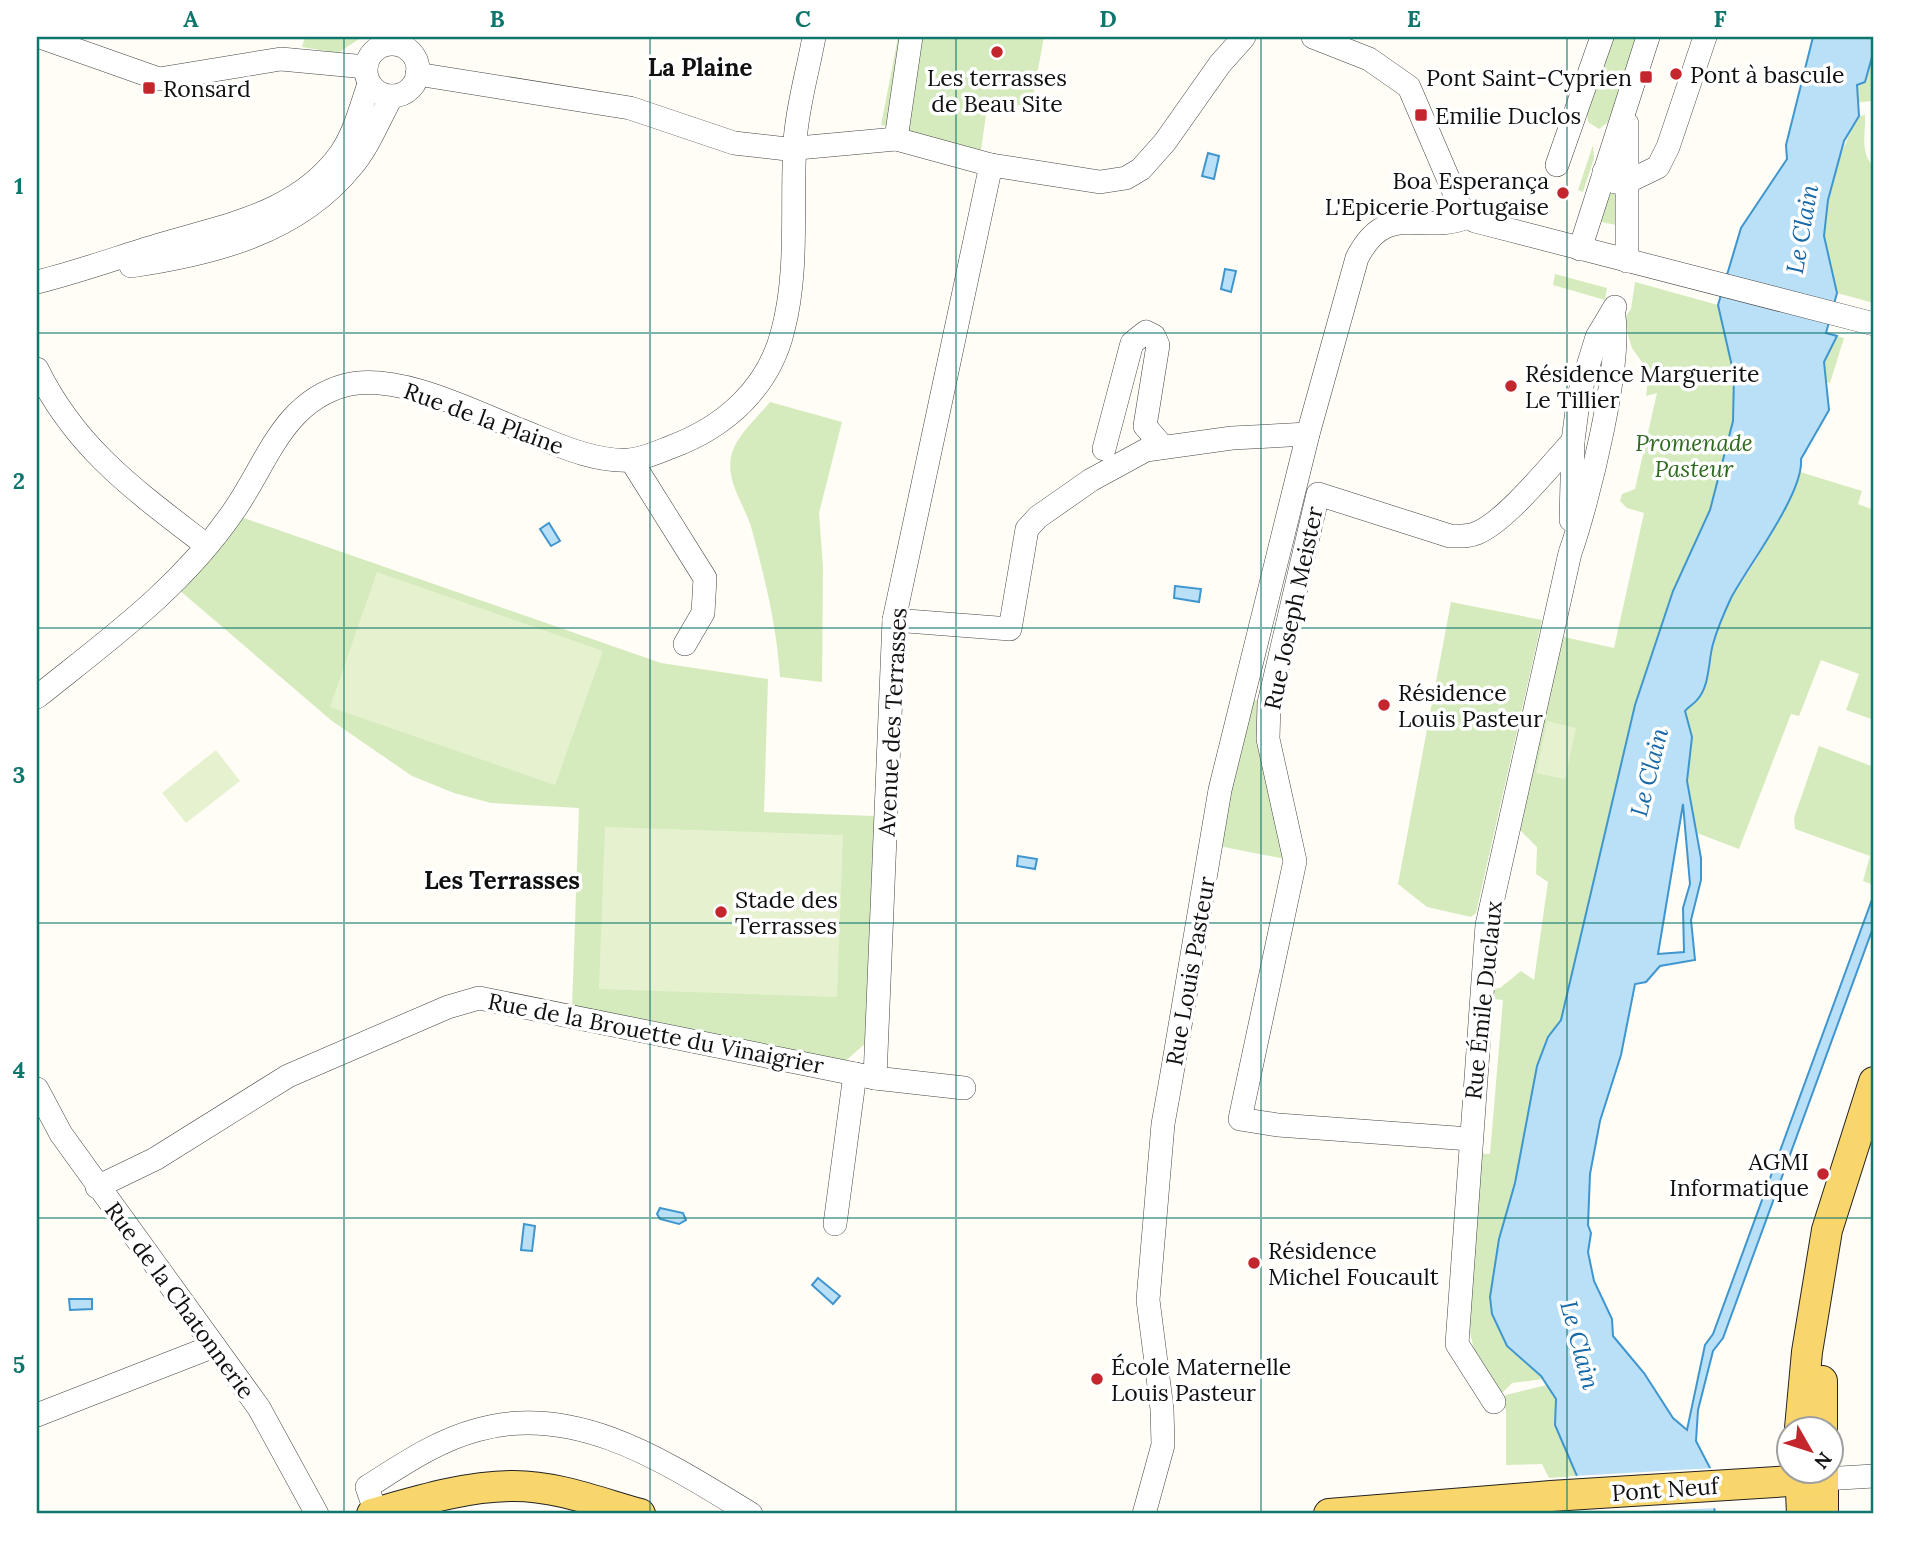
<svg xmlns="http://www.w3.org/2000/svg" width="1911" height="1551" font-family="Lora,serif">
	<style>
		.green { fill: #d5ebbd }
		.pitch { fill: #e6f2cf }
		.water { fill: #b9e0f7; stroke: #3f96cf; stroke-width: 2; fill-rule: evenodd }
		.pier { fill: #fffdf5 }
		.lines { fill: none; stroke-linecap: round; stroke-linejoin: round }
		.minor-casing { stroke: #444; stroke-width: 24 }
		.major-casing { stroke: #222; stroke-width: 32 }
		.minor { stroke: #fff; stroke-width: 23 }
		.major { stroke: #f9d66b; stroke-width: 30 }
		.grid { fill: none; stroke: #0f766e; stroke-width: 2; stroke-opacity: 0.55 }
		.poi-dot { fill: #c4262e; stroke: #fff; stroke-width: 2.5 }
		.labels { text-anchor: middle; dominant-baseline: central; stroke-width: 7; stroke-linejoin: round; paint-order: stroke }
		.poi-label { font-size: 23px; fill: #111; stroke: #fff; text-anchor: start }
		.street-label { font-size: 23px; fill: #111; stroke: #fff }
		.park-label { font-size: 23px; font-style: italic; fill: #2f6b1f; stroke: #fff }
		.neighbourhood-label { font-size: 24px; font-weight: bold; fill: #111; stroke: #fff }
		.water-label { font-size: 24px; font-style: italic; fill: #1768a6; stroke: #fff }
		.neatline { fill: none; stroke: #0f766e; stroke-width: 2.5 }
		.grid-label { font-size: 23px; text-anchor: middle; font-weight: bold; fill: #0f766e }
	</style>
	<rect width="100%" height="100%" fill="#fffdf5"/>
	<g class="green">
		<path d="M305 37H362L338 53 302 47Z"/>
		<path d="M898 37H1044L1031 107 988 101 981 150 881 125Z"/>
		<path d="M1612 37H1637L1608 122 1599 129 1588 122 1587 115Z"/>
		<path d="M1874 50V106L1870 101 1856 103 1857 85 1865 82Z"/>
		<path d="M1865 115C1866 133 1859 152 1874 167V303L1837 293C1832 275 1823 253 1824 234 1827 194 1839 150 1859 116Z"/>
		<path d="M1593 145 1594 158 1583 192 1578 190Z"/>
		<path d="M1610 186 1621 188 1616 225 1597 221Z"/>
		<path d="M1555 274 1607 288 1605 300 1553 285Z"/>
		<path d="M1635 282 1718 305 1734 375 1733 421 1710 510 1673 591 1635 705 1561 1020 1548 1037 1537 1066 1515 1183 1497 1250 1490 1297 1543 1379 1512 1383 1497 1398 1475 1354 1469 1328V1153L1490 1154 1503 1000 1482 998 1483 990 1500 988 1521 971 1534 980 1548 882 1536 874 1537 847 1519 829 1559 650 1564 637 1614 648 1644 513 1627 508 1620 501 1622 494 1635 489 1657 393 1646 396 1649 372 1632 348 1622 315 1626 316 1631 309Z"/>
		<path d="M1837 336 1844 338 1830 383 1826 382 1824 362Z"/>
		<path d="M770 402 842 422 819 513 823 567 822 682 780 677C777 627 765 579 752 530 745 504 724 481 732 453 737 435 758 417 770 402Z"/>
		<path d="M1800 472 1862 491 1858 504 1874 510V720L1846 710 1859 674 1821 660 1799 716 1791 714 1739 849 1697 833 1687 781 1692 737 1684 711 1698 700 1708 676 1714 643 1730 600 1758 557Z"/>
		<path d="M241 517 661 663 768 679 764 812 875 816 867 1042 843 1063 572 1008 579 808 491 803 454 793 412 776 332 721 178 589Z"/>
		<path d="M1451 602 1542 620 1476 913 1471 917 1427 907 1398 884Z"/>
		<path d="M1253 700 1269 703 1295 861 1219 846 1228 793Z"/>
		<path d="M1819 746 1874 767V885L1863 881 1870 856 1795 829 1794 818Z"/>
		<path d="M1547 1385 1556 1400 1555 1425 1577 1476 1549 1478 1542 1464 1506 1465V1410L1500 1401 1506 1395Z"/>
	</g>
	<g class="pitch">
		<path d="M377 572 603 651 555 785 330 707Z"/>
		<path d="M1547 721 1576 728 1565 779 1536 773Z"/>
		<path d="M216 750 240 781 186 823 162 793Z"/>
		<path d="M605 827 843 835 837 997 599 989Z"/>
	</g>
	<g class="water">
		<path d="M1813 37H1874V50L1865 82 1857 85 1859 116 1844 141 1828 200 1824 236 1837 293 1826 333 1837 336 1824 362 1829 410 1801 459C1804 493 1748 566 1731 598 1725 611 1717 630 1713 644 1708 662 1710 686 1697 700 1693 705 1688 707 1685 711L1692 737 1687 781 1701 858V880L1691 920 1695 960 1660 966 1646 982 1635 984 1621 1055 1600 1121 1590 1174 1588 1225 1591 1233 1588 1252 1594 1281 1612 1319 1613 1336 1644 1373 1673 1418 1687 1430 1705 1345 1713 1334 1874 894V925L1723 1338 1713 1351 1698 1410 1696 1441 1710 1468 1715 1514H1576L1577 1476 1555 1425 1556 1399 1541 1376 1507 1346 1492 1314 1490 1297 1499 1239 1515 1183 1537 1066 1548 1037 1561 1020 1635 705 1673 591 1710 510 1733 421 1734 375 1718 305 1741 228 1787 159 1786 145ZM1683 804 1690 884 1683 908 1684 952 1658 954Z"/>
		<path d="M1208 153 1219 156 1214 179 1202 176Z"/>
		<path d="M1225 269 1236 271 1231 292 1221 289Z"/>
		<path d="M549 523 560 541 551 546 540 529Z"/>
		<path d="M1175 586 1201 589 1199 602 1174 598Z"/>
		<path d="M1018 856 1037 859 1035 869 1017 866Z"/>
		<path d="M660 1208 683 1213 686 1220 679 1224 660 1219 657 1214Z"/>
		<path d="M524 1224 535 1226 532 1251 521 1250Z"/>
		<path d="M818 1278 840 1296 833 1304 812 1285Z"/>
		<path d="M69 1299H92V1309L70 1310Z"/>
	</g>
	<path class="pier" d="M1714 1468 1720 1508 1573 1514V1476Z"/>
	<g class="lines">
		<defs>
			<g id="minor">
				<path d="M40 37 159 79 281 59 366 67"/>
				<path d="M1313 37 1369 59 1409 87 1460 206 1475 221 1874 324"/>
				<circle cx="392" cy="70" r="26"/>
				<path d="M417 74 630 108 734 143 787 149 896 139 991 165 1100 182 1126 178 1141 169 1165 142 1220 64 1244 37"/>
				<path d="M1627 124V261"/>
				<path d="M896 139 911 37"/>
				<path d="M1557 165 1602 37"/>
				<path d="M1604 172 1615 182H1627L1658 167 1668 147 1705 37"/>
				<path d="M1580 249 1648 37"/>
				<path d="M131 266C213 254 298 233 352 166 369 146 379 119 392 96"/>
				<path d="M37 282C78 272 119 257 159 245 225 225 298 214 341 153 355 132 361 107 369 84"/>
				<path d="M37 369C76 449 137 492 206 545"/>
				<path d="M1104 449 1132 343 1146 332 1154 336 1158 345 1145 426 1163 447"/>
				<path d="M631 460 705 578 703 613 685 644"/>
				<path d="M1571 520 1573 441 1579 395 1597 337 1615 307"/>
				<path d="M894 620 1010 629 1027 529 1038 517 1091 480 1146 450 1232 438 1308 434"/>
				<path d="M37 697C108 640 180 589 233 512 267 464 282 402 346 385 397 372 473 411 520 430 554 443 592 462 629 460 643 459 658 452 671 447 725 427 769 388 783 330 799 269 791 204 795 142 797 107 808 71 814 37"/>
				<path d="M875 1078 894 620 991 165"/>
				<path d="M37 1089 61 1134 259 1408 317 1514"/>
				<path d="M1470 1139 1278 1125 1240 1119 1295 861 1268 739 1269 703 1318 494 1450 536C1460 536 1468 537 1477 533 1505 522 1551 465 1573 441"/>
				<path d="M97 1187 155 1159 288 1076 448 1007 479 998 875 1078 964 1088"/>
				<path d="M835 1224 855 1074"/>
				<path d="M1494 1402 1457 1344 1487 925 1570 553C1587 506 1624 358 1613 312"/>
				<path d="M37 1415 214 1346"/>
				<path d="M1823 1479 1874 1476"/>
				<path d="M376 1513 367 1487C402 1465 436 1441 477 1430 577 1401 670 1465 751 1514"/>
				<path d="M1144 1514 1163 1445 1162 1409 1148 1300 1163 1124 1170 1085 1220 790 1308 434 1357 258C1387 199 1422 236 1468 217"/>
			</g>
			<g id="major">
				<path d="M1800 1428 1807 1352 1827 1230 1874 1082"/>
				<path d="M1822 1428V1381"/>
				<path d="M1800 1470 1802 1514"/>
				<path d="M1823 1470V1514"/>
				<path d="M372 1514C418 1501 466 1486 514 1486 557 1486 600 1503 640 1514"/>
				<path d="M1329 1514 1551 1496 1823 1479"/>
			</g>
		</defs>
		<use href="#minor" class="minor-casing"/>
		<use href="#major" class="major-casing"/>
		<use href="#minor" class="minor"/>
		<use href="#major" class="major"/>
	</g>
	<path class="grid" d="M344 37V1514M650 37V1514M956 37V1514M1261 37V1514M1567 37V1514M37 333H1874M37 628H1874M37 923H1874M37 1218H1874"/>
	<g class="poi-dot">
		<circle cx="997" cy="52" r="7"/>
		<circle cx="1676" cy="74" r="7"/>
		<rect x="1639" y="70" width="14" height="14" rx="3.5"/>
		<rect x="142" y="81" width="14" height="14" rx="3.5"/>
		<rect x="1414" y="108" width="14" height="14" rx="3.5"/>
		<circle cx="1563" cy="193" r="7"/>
		<circle cx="1511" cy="386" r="7"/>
		<circle cx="1384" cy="705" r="7"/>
		<circle cx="721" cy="912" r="7"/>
		<circle cx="1823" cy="1174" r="7"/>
		<circle cx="1254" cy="1263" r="7"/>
		<circle cx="1097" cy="1379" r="7"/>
	</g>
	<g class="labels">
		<g class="poi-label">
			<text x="1690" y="74">Pont à bascule</text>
			<text x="997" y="77" text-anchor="middle">Les terrasses<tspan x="997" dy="26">de Beau Site</tspan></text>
			<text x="1632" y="77" text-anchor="end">Pont Saint-Cyprien</text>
			<text x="163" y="88">Ronsard</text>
			<text x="1435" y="115">Emilie Duclos</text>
			<text x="1549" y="180" text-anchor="end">Boa Esperança<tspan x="1549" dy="26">L'Epicerie Portugaise</tspan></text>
			<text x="1525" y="373">Résidence Marguerite<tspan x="1525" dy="26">Le Tillier</tspan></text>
			<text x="1398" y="692">Résidence<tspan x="1398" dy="26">Louis Pasteur</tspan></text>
			<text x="735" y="899">Stade des<tspan x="735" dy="26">Terrasses</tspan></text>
			<text x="1809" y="1161" text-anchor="end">AGMI<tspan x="1809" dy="26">Informatique</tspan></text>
			<text x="1268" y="1250">Résidence<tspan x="1268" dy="26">Michel Foucault</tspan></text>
			<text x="1111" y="1366">École Maternelle<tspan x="1111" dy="26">Louis Pasteur</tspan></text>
		</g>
		<g class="street-label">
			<text transform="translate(484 418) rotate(20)">Rue de la Plaine</text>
			<text transform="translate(1293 608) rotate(-78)">Rue Joseph Meister</text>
			<text transform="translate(892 722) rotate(-87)">Avenue des Terrasses</text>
			<text transform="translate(1190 971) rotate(-80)">Rue Louis Pasteur</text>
			<text transform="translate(1483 1000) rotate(-84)">Rue Émile Duclaux</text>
			<text transform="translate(656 1033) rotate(11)">Rue de la Brouette du Vinaigrier</text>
			<text transform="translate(180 1300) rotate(54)">Rue de la Chatonnerie</text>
			<text transform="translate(1665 1489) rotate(-4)">Pont Neuf</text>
		</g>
		<g class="park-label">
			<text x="1694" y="442">Promenade<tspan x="1694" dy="26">Pasteur</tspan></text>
		</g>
		<g class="neighbourhood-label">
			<text x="700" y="67">La Plaine</text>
			<text x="502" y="880">Les Terrasses</text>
		</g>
		<g class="water-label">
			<text transform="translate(1802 229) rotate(-80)">Le Clain</text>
			<text transform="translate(1649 772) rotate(-76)">Le Clain</text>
			<text transform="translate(1580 1345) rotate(75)">Le Clain</text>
		</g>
	</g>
	<rect width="1911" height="1551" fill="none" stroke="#ffffff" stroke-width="77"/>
	<g transform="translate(1810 1450) rotate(129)"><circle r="33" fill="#ffffff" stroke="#a0a0a0" stroke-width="2"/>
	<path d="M0-5L12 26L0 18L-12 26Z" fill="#c4262e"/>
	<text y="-10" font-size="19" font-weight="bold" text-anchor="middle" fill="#111111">N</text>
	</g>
	<rect x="38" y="38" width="1834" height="1474" class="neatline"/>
	<g class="grid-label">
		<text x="191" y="27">A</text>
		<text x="497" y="27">B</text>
		<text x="803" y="27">C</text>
		<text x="1108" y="27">D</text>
		<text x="1414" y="27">E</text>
		<text x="1720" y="27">F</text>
		<text x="19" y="194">1</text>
		<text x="19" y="489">2</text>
		<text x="19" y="783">3</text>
		<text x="19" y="1078">4</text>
		<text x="19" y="1373">5</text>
	</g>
</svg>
